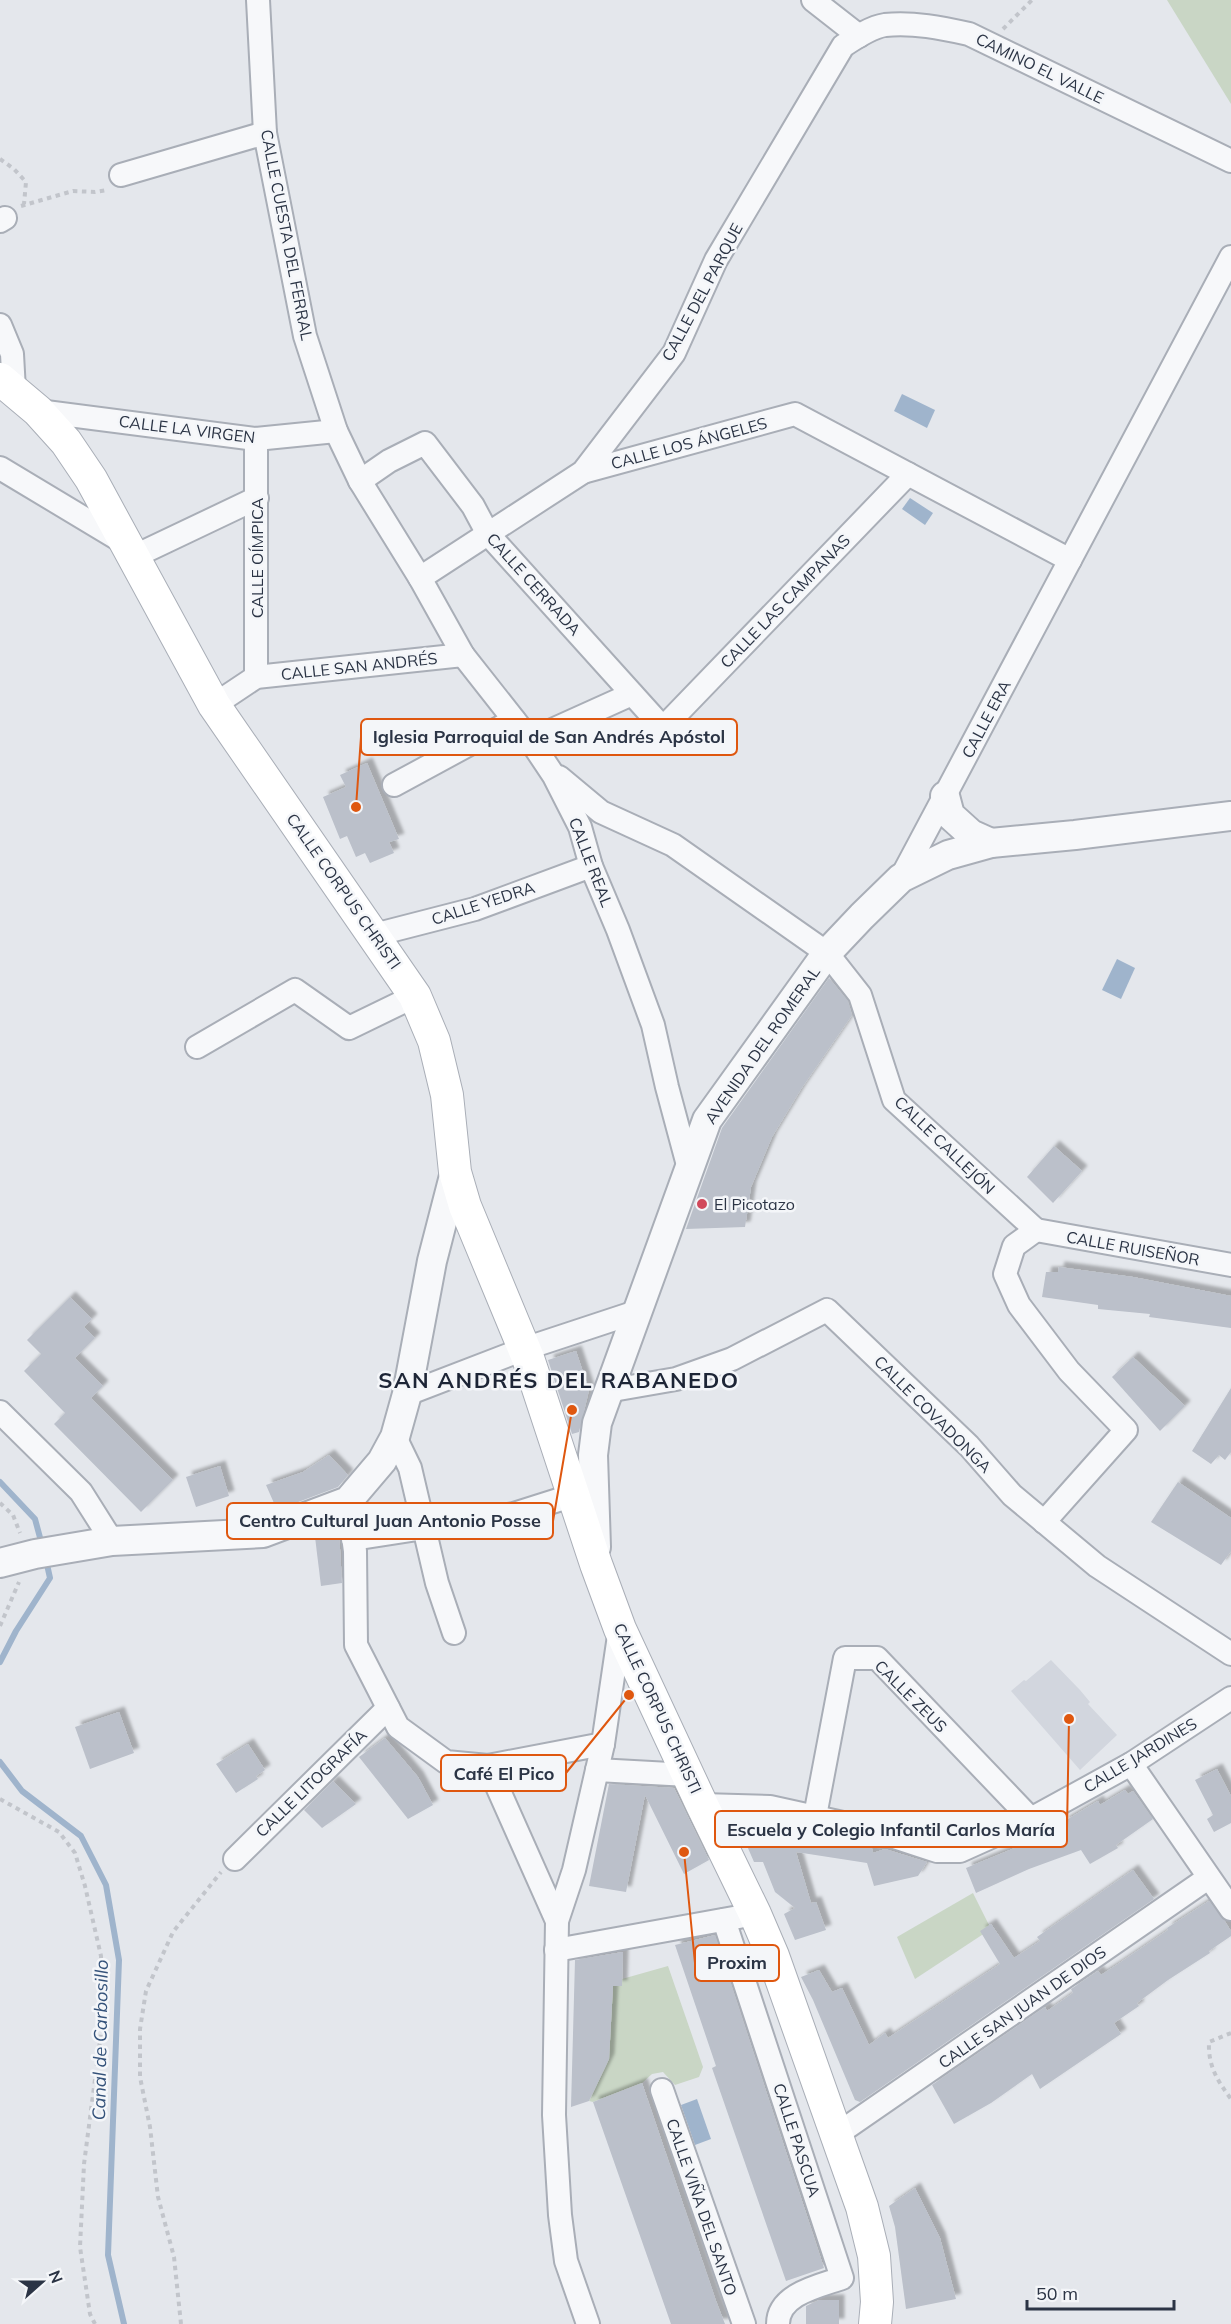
<svg xmlns="http://www.w3.org/2000/svg" width="1231" height="2324" font-family="Mulish,sans-serif">
	<style>
		.built { fill: #d2d6de }
		.green { fill: #c9d6c5 }
		.water { fill: #9fb4cc }
		.lines { fill: none; stroke-linecap: round; stroke-linejoin: round }
		.stream { stroke: #9fb4cc; stroke-width: 6 }
		.building { fill: #bbc0ca; filter: url(#shadow) }
		.minor-casing { stroke: #a9aeb7; stroke-width: 26 }
		.tertiary-casing { stroke: #a9aeb7; stroke-width: 32 }
		.secondary-casing { stroke: #a9aeb7; stroke-width: 34 }
		.path { stroke: #c2c5cb; stroke-width: 4; stroke-dasharray: 4.5 4.5; stroke-linecap: butt }
		.minor { stroke: #f7f8fa; stroke-width: 22 }
		.tertiary { stroke: #f7f8fa; stroke-width: 28 }
		.secondary { stroke: #fff; stroke-width: 32 }
		.poi-dot { fill: #d1495b; stroke: #f4f6f9; stroke-width: 2 }
		.labels { text-anchor: middle; dominant-baseline: central; stroke-width: 5; stroke-linejoin: round; paint-order: stroke }
		.street-label { font-size: 16px; fill: #2b3445; stroke: #f4f6f9 }
		.poi-label { font-size: 16px; fill: #2b3445; stroke: #f4f6f9; text-anchor: start }
		.water-label { font-size: 18px; font-style: italic; fill: #34527a; stroke: #f4f6f9 }
		.district-label { font-size: 22px; font-weight: bold; letter-spacing: 1.5px; fill: #1d2536; stroke: #f4f6f9 }
		.leader { fill: none; stroke: #df570f; stroke-width: 2 }
		.callout-dot { fill: #df570f; stroke: #f4f6f9; stroke-width: 2 }
		.callout { fill: #f4f6f9; stroke: #df570f; stroke-width: 2 }
		.callout-label { font-size: 18px; text-anchor: middle; font-weight: bold; fill: #2b3445 }
	</style>
	<defs>
		<filter id="shadow"><feDropShadow dx="5.5" dy="-5.5" stdDeviation="1.5" flood-color="#0004"/></filter>
	</defs>
	<rect width="100%" height="100%" fill="#e4e7ec"/>
	<path class="built" d="M1051 1660 1080 1690 1090 1702 1088 1704 1117 1735 1080 1770 1011 1691 1024 1680 1026 1681Z"/>
	<g class="green">
		<path d="M1167 0H1231V104Z"/>
		<path d="M973 1893 991 1929 915 1979 897 1937Z"/>
		<path d="M668 1966 703 2067 699 2077 675 2085 663 2072 652 2074 642 2083 593 2102 589 2101 609 2059 613 1986H622V1979Z"/>
	</g>
	<g class="water">
		<path d="M902 394 935 410 927 428 894 411Z"/>
		<path d="M910 498 933 513 925 525 902 509Z"/>
		<path d="M1117 959 1135 968 1121 999 1102 990Z"/>
		<path d="M697 2099 711 2139 695 2145 681 2105Z"/>
	</g>
	<g class="lines">
		<g class="stream">
			<path d="M0 1482 35 1519 42 1545"/>
			<path d="M0 1662 16 1631 50 1578 46 1560"/>
			<path d="M0 1762 22 1791 81 1836 106 1885 119 1960 108 2255 124 2324"/>
		</g>
	</g>
	<g class="building">
		<path d="M367 763 399 839 389 842 394 853 370 863 365 853 356 857 347 836 340 839 323 797 346 787 340 775Z"/>
		<path d="M829 978 848 1001 852 1015 801 1089 772 1137 751 1187 745 1227 686 1229 722 1128Z"/>
		<path d="M1054 1146 1082 1171 1053 1203 1027 1177Z"/>
		<path d="M1059 1267 1133 1277 1231 1296V1328L1149 1317 1150 1314 1098 1309V1305L1042 1297 1046 1272H1058Z"/>
		<path d="M70 1297 92 1319 84 1327 95 1338 75 1358 103 1386 91 1398 173 1480 141 1512 54 1424 65 1413 24 1371 41 1354 27 1340Z"/>
		<path d="M576 1351 589 1390 579 1432 572 1434 548 1360Z"/>
		<path d="M1133 1357 1185 1406 1160 1431 1112 1377Z"/>
		<path d="M1231 1388V1452L1225 1460 1219 1455 1211 1464 1192 1451Z"/>
		<path d="M329 1455 348 1475 338 1487 277 1510 266 1485 303 1472Z"/>
		<path d="M220 1466 229 1496 196 1507 186 1477Z"/>
		<path d="M1178 1482 1231 1518V1551L1221 1565 1151 1522Z"/>
		<path d="M339 1532 342 1583 321 1586 315 1537Z"/>
		<path d="M119 1712 134 1753 90 1769 75 1727Z"/>
		<path d="M385 1738 418 1777 433 1805 408 1819 359 1757Z"/>
		<path d="M248 1744 265 1770 256 1776 258 1779 236 1793 216 1764Z"/>
		<path d="M1217 1769 1231 1796V1823L1214 1832 1207 1819 1213 1815 1195 1780Z"/>
		<path d="M333 1781 356 1804 322 1828 304 1810Z"/>
		<path d="M609 1784 674 1788 709 1860 684 1874 645 1795 626 1892 589 1886Z"/>
		<path d="M1125 1790 1128 1794 1133 1791 1153 1819 1116 1845 1118 1848 1090 1864 1081 1850 1029 1869 976 1893 966 1868 1066 1827 1063 1822 1098 1801 1100 1805Z"/>
		<path d="M743 1820H756L871 1844 873 1853 885 1849 927 1862 918 1876 874 1886 867 1863 796 1852 811 1903 816 1902 826 1930 795 1940 784 1914 795 1908 775 1892 763 1862H754L738 1825Z"/>
		<path d="M1133 1870 1154 1899 860 2102 855 2100 813 2000 801 1977 819 1970 832 1992 842 1988 869 2045 885 2033 888 2038 1000 1964 980 1931 991 1924 1014 1958 1040 1941 1037 1937Z"/>
		<path d="M1209 1901 1224 1920 1231 1931V1936L1209 1951 1210 1953 1168 1980 1137 2003 1139 2006 1114 2023 1121 2034 1040 2089 1032 2074 991 2103 954 2124 932 2085 1045 2007 1047 2011 1073 1993 1071 1989 1098 1971 1101 1975 1115 1966 1168 1930 1167 1928Z"/>
		<path d="M715 1935 824 2268 786 2281 712 2068 716 2066 675 1945Z"/>
		<path d="M623 1952 622 1986H613L609 2059 589 2101 571 2107 575 1960Z"/>
		<path d="M642 2083 716 2301 725 2324H671L593 2102Z"/>
		<path d="M915 2188 940 2238 956 2299 906 2309 895 2227 889 2206Z"/>
		<path d="M819 2300H839V2324H806V2306Z"/>
	</g>
	<g class="lines">
		<defs>
			<g id="minor">
				<path d="M258 0 265 133 305 336 336 431 360 481 420 578 463 655 530 740 554 776 580 827 591 866 618 930 653 1025 667 1087 689 1169"/>
				<path d="M813 0 859 36"/>
				<path d="M121 175 265 133"/>
				<path d="M0 221 5 218"/>
				<path d="M0 325 12 354 14 390"/>
				<path d="M38 411 256 439 336 431"/>
				<path d="M256 439V677"/>
				<path d="M0 468 125 543"/>
				<path d="M583 472 795 414 1070 560"/>
				<path d="M360 481 389 461 425 443 473 506 488 534 663 728 908 474"/>
				<path d="M133 557 257 498"/>
				<path d="M420 578 583 472 674 353 716 260 843 46C855 38 871 27 885 25 913 22 942 28 969 34L1231 161"/>
				<path d="M214 705 256 677 463 655"/>
				<path d="M530 740 632 694"/>
				<path d="M559 777 601 812 673 845 827 953 860 995 894 1100 1036 1230"/>
				<path d="M394 785 514 720"/>
				<path d="M901 878 1231 257"/>
				<path d="M374 935 475 909 591 866"/>
				<path d="M197 1047 295 990 349 1028 415 996"/>
				<path d="M1036 1230 1014 1246 1005 1274 1019 1305 1069 1371 1126 1430 1044 1522"/>
				<path d="M1036 1230 1231 1265"/>
				<path d="M607 1391 676 1379 732 1359 827 1310 969 1446 1012 1495 1097 1566 1231 1654"/>
				<path d="M407 1394 524 1349 636 1312"/>
				<path d="M0 1412 81 1492 112 1541"/>
				<path d="M395 1437 410 1468 437 1583 454 1633"/>
				<path d="M348 1501 355 1551 356 1645 398 1727 446 1762 488 1766 603 1744"/>
				<path d="M353 1539 514 1514 574 1495"/>
				<path d="M1131 1764 1231 1909"/>
				<path d="M488 1766 557 1921"/>
				<path d="M597 1770 688 1775"/>
				<path d="M702 1805 770 1807 870 1829 937 1851H960L1031 1819 1131 1764 1231 1698"/>
				<path d="M815 1816 845 1658H877L1031 1819"/>
				<path d="M235 1859 388 1708"/>
				<path d="M724 1920 842 2278C819 2286 778 2294 778 2324"/>
				<path d="M556 1950 739 1917"/>
				<path d="M662 2090 744 2324"/>
				<path d="M836 2135 1208 1878"/>
				<path d="M588 2324 566 2261 560 2215 554 2115 557 1921 574 1870 603 1744 620 1629"/>
			</g>
			<g id="tertiary">
				<path d="M945 796 950 815 971 834 991 843"/>
				<path d="M596 1547 593 1455 597 1423 707 1120 827 953 862 916 901 878 948 855 991 843 1075 835 1231 816"/>
				<path d="M0 1563 35 1554 112 1541 263 1533 348 1501 382 1461 395 1437 407 1394 432 1261 455 1172"/>
			</g>
			<path id="secondary" d="M0 379 38 411 66 442 91 479 214 705 415 996 434 1041 447 1095 455 1172 465 1206 528 1358 596 1564 620 1629 702 1805 755 1914 773 1956 862 2207 874 2256 877 2302 875 2324"/>
		</defs>
		<use href="#minor" class="minor-casing"/>
		<use href="#tertiary" class="tertiary-casing"/>
		<use href="#secondary" class="secondary-casing"/>
		<g class="path">
			<path d="M1003 29 1032 0"/>
			<path d="M0 159 14 169 26 182 24 204"/>
			<path d="M21 206 73 191 95 192 107 190"/>
			<path d="M0 1503 13 1515 20 1533"/>
			<path d="M0 1626 19 1582"/>
			<path d="M0 1799 59 1832 75 1853 85 1886 101 1956V2033L84 2164 80 2247 90 2314 95 2324"/>
			<path d="M1231 2033 1209 2042C1208 2066 1217 2080 1231 2099"/>
			<path d="M181 2324 174 2257 158 2197 150 2127 140 2077V2029L146 1991 173 1932 221 1872"/>
		</g>
		<use href="#minor" class="minor"/>
		<use href="#tertiary" class="tertiary"/>
		<use href="#secondary" class="secondary"/>
	</g>
	<circle class="poi-dot" cx="702" cy="1204" r="6"/>
	<g class="labels">
		<g class="street-label">
			<text transform="translate(1040 68) rotate(26)">CAMINO EL VALLE</text>
			<text transform="translate(287 235) rotate(79)">CALLE CUESTA DEL FERRAL</text>
			<text transform="translate(702 292) rotate(-62)">CALLE DEL PARQUE</text>
			<text transform="translate(187 429) rotate(7)">CALLE LA VIRGEN</text>
			<text transform="translate(689 443) rotate(-15)">CALLE LOS ÁNGELES</text>
			<text transform="translate(257 558) rotate(-90)">CALLE OÍMPICA</text>
			<text transform="translate(534 584) rotate(48)">CALLE CERRADA</text>
			<text transform="translate(785 601) rotate(-46)">CALLE LAS CAMPANAS</text>
			<text transform="translate(359 666) rotate(-6)">CALLE SAN ANDRÉS</text>
			<text transform="translate(986 719) rotate(-62)">CALLE ERA</text>
			<text transform="translate(591 862) rotate(69)">CALLE REAL</text>
			<text transform="translate(344 891) rotate(55)">CALLE CORPUS CHRISTI</text>
			<text transform="translate(483 903) rotate(-18)">CALLE YEDRA</text>
			<text transform="translate(762 1045) rotate(-55)">AVENIDA DEL ROMERAL</text>
			<text transform="translate(945 1145) rotate(44)">CALLE CALLEJÓN</text>
			<text transform="translate(1133 1248) rotate(10)">CALLE RUISEÑOR</text>
			<text transform="translate(933 1414) rotate(45)">CALLE COVADONGA</text>
			<text transform="translate(911 1696) rotate(45)">CALLE ZEUS</text>
			<text transform="translate(658 1708) rotate(65)">CALLE CORPUS CHRISTI</text>
			<text transform="translate(1140 1755) rotate(-31)">CALLE JARDINES</text>
			<text transform="translate(311 1783) rotate(-44)">CALLE LITOGRAFÍA</text>
			<text transform="translate(1022 2007) rotate(-35)">CALLE SAN JUAN DE DIOS</text>
			<text transform="translate(797 2140) rotate(72)">CALLE PASCUA</text>
			<text transform="translate(702 2207) rotate(71)">CALLE VIÑA DEL SANTO</text>
		</g>
		<g class="poi-label">
			<text x="714" y="1204">El Picotazo</text>
		</g>
		<g class="water-label">
			<text transform="translate(100 2040) rotate(-89)">Canal de Carbosillo</text>
		</g>
		<g class="district-label">
			<text x="559" y="1380">SAN ANDRÉS DEL RABANEDO</text>
		</g>
	</g>
	<path class="leader" d="M356 807L361 737M572 1410L553 1521M629 1695L566 1773M1069 1719L1067 1829M684 1852L695 1963"/>
	<g class="callout-dot">
		<circle cx="356" cy="807" r="6"/>
		<circle cx="572" cy="1410" r="6"/>
		<circle cx="629" cy="1695" r="6"/>
		<circle cx="1069" cy="1719" r="6"/>
		<circle cx="684" cy="1852" r="6"/>
	</g>
	<g class="callout">
		<rect x="361" y="719" width="376" height="36" rx="6"/>
		<rect x="227" y="1503" width="326" height="36" rx="6"/>
		<rect x="441" y="1755" width="125" height="36" rx="6"/>
		<rect x="715" y="1811" width="352" height="36" rx="6"/>
		<rect x="695" y="1945" width="84" height="36" rx="6"/>
	</g>
	<g class="callout-label">
		<text x="549" y="743">Iglesia Parroquial de San Andrés Apóstol</text>
		<text x="390" y="1527">Centro Cultural Juan Antonio Posse</text>
		<text x="504" y="1780">Café El Pico</text>
		<text x="891" y="1836">Escuela y Colegio Infantil Carlos María</text>
		<text x="737" y="1969">Proxim</text>
	</g>
	<g transform="translate(42 2282) rotate(69)" stroke="#f4f6f9" stroke-width="4.5" paint-order="stroke">
	<path d="M0-4.5L10 22L0 15L-10 22Z" fill="#2b3445"/>
	<text y="-9" font-size="16" font-weight="bold" text-anchor="middle" fill="#2b3445">N</text>
	</g>
	<path d="M1027 2300v9h147v-9" fill="none" stroke="#2b3445" stroke-width="3"/>
	<text x="1036" y="2300" font-size="18" fill="#2b3445" stroke="#f4f6f9" stroke-width="4.5" paint-order="stroke">50 m</text>
</svg>
